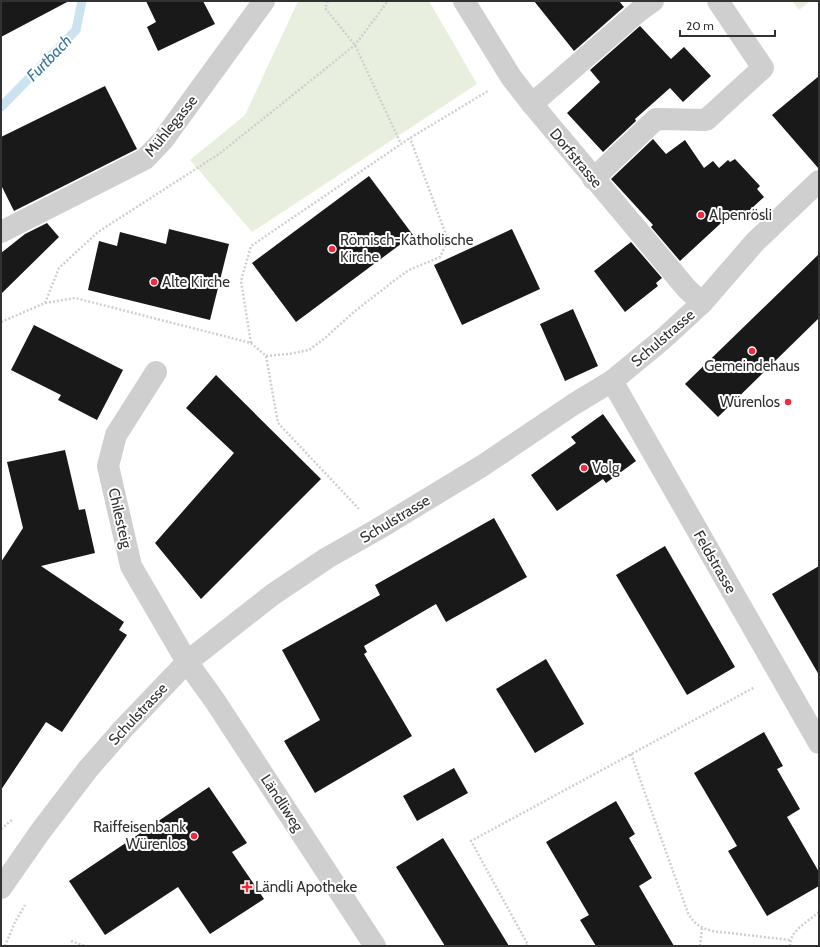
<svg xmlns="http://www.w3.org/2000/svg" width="820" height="947" font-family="Cabin,sans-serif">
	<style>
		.green { fill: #e8efdf }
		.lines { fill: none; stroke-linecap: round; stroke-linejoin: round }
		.stream { stroke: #cbe2f0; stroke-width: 9 }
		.building { fill: #191919 }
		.path { stroke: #cfcfcf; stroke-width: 2.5; stroke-dasharray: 2 2; stroke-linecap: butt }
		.minor { stroke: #cfcfcf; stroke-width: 22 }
		.poi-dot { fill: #f3293c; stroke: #fff; stroke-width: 1.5 }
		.labels { text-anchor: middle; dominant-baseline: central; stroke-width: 4; stroke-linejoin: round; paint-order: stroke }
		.street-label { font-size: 15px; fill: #323232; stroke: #fff }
		.poi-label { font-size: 15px; fill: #323232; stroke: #fff; text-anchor: start }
		.water-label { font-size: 16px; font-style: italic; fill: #38779c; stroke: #fff }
	</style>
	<rect width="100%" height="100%" fill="#fff"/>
	<g class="green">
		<path d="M298 1H429L477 84 252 232 190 160 245 115Z"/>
		<path d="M792 1H810L799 10Z"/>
	</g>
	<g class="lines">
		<path class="stream" d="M1 107 76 30 82 1"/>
	</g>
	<g class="building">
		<path d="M1 1H69L1 37Z"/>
		<path d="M146 1H203L215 24 158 51 147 27 156 22Z"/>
		<path d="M534 1H619L624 7 574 51Z"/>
		<path d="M640 26 671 59 684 47 711 76 683 102 670 88 635 119 636 121 603 152 567 113 600 82 590 70Z"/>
		<path d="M819 76V169L772 115Z"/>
		<path d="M105 86 137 149 14 211 1 185V137Z"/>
		<path d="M653 139 666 154 685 140 704 168 713 161 719 168 728 160 730 162 735 159 760 186 757 189 764 197 740 219 733 212 680 261 651 227 653 225 611 179Z"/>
		<path d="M369 176 413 235 296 322 252 263Z"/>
		<path d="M47 223 59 237 1 294V253L25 234Z"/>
		<path d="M169 229 229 244 210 320 88 290 99 241 117 246 120 232 166 244Z"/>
		<path d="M512 229 540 289 462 325 434 265Z"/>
		<path d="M631 242 662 278 656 283 658 286 625 312 594 271Z"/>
		<path d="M819 254V318L718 417 685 384Z"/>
		<path d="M573 309 598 366 565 381 540 324Z"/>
		<path d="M34 325 123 370 97 420 58 400 61 395 11 370Z"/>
		<path d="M216 375 321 479 201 599 155 543 234 453 186 408Z"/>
		<path d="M603 414 636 461 606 483 603 479 557 511 531 475 576 443 571 437Z"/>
		<path d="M65 450 79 510 85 509 95 553 41 566 124 622 119 630 127 635 62 732 46 722 1 790V562L23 528 7 462Z"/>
		<path d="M494 518 527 577 446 622 436 604 364 646 367 652 364 654 412 736 315 793 284 741 320 720 282 650 380 595 375 585Z"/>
		<path d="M665 546 735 667 687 695 616 575Z"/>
		<path d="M819 566V675L772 594Z"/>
		<path d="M546 659 584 724 535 753 496 689Z"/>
		<path d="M764 732 783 766 777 769 800 809 787 817 819 872V886L767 916 728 851 737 846 694 773Z"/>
		<path d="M454 768 468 793 417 821 403 796Z"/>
		<path d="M209 787 247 843 232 852 264 899 210 934 178 887 105 935 69 881Z"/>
		<path d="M616 801 635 834 629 838 652 878 639 886 674 946H596L580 920 589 915 546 842Z"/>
		<path d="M443 838 509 946H445L396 867Z"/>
	</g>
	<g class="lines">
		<g class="path">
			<path d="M328 1 325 8 355 45 401 144"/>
			<path d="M45 303 59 268 98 232 219 154 355 45 388 1"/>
			<path d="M1 322 45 303 75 298 251 343 266 356 278 423 359 509"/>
			<path d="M251 343 241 281 251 246 410 138 488 91"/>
			<path d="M266 356 289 354 309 350 325 338 355 311 395 280 409 270 440 257 448 240 410 138"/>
			<path d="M631 754 688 913C694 924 700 927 712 931L790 940"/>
			<path d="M1 829 13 819"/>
			<path d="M71 941 85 946"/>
			<path d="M5 946 15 922 25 905"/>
			<path d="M526 946 528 945 471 841 755 687"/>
			<path d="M700 946 702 928"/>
			<path d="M790 946C789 931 809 921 819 912"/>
		</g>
		<g class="minor">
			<path d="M464 1 511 77 532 104 687 289 702 303"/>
			<path d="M532 104 639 11 653 1"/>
			<path d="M593 179 656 119 706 120 763 68 718 1"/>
			<path d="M1 232 145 159 163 140 264 1"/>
			<path d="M156 372 116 435 108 466 131 566 187 662 215 701 375 946"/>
			<path d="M612 381 819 743"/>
			<path d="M1 888 40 832 88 769 123 729 187 662 272 595 327 558 378 529 482 466 574 404 612 381 663 339 702 303 755 242 819 181"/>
		</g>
	</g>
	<g class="poi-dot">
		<circle cx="701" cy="215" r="4"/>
		<circle cx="332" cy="249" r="4"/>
		<circle cx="154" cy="282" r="4"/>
		<circle cx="752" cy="351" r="4"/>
		<circle cx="788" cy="402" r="4"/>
		<circle cx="584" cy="468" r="4"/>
		<circle cx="194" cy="836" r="4"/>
		<path d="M245 881h4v4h4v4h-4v4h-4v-4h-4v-4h4z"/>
	</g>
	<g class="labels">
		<g class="street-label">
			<text transform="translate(171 126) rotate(-51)">Mühlegasse</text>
			<text transform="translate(576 158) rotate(50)">Dorfstrasse</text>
			<text transform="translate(663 338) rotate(-41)">Schulstrasse</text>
			<text transform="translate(120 518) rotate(77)">Chilesteig</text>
			<text transform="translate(395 519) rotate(-31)">Schulstrasse</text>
			<text transform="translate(715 562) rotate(60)">Feldstrasse</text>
			<text transform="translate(138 714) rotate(-47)">Schulstrasse</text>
			<text transform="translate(282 803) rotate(57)">Ländliweg</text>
		</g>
		<g class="poi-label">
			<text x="709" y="215">Alpenrösli</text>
			<text x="340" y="240">Römisch-Katholische<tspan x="340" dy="17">Kirche</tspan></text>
			<text x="162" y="282">Alte Kirche</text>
			<text x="752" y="366" text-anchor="middle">Gemeindehaus</text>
			<text x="780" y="402" text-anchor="end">Würenlos</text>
			<text x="592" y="468">Volg</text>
			<text x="186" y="827" text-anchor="end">Raiffeisenbank<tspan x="186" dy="17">Würenlos</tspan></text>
			<text x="255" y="887">Ländli Apotheke</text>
		</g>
		<g class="water-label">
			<text transform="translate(49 58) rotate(-46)">Furtbach</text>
		</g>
	</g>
	<rect width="820" height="947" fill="none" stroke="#323232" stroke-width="4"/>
	<path d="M680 30v6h95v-6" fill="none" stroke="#323232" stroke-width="2"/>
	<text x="686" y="30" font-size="12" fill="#323232" stroke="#ffffff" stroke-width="3" paint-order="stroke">20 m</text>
</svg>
